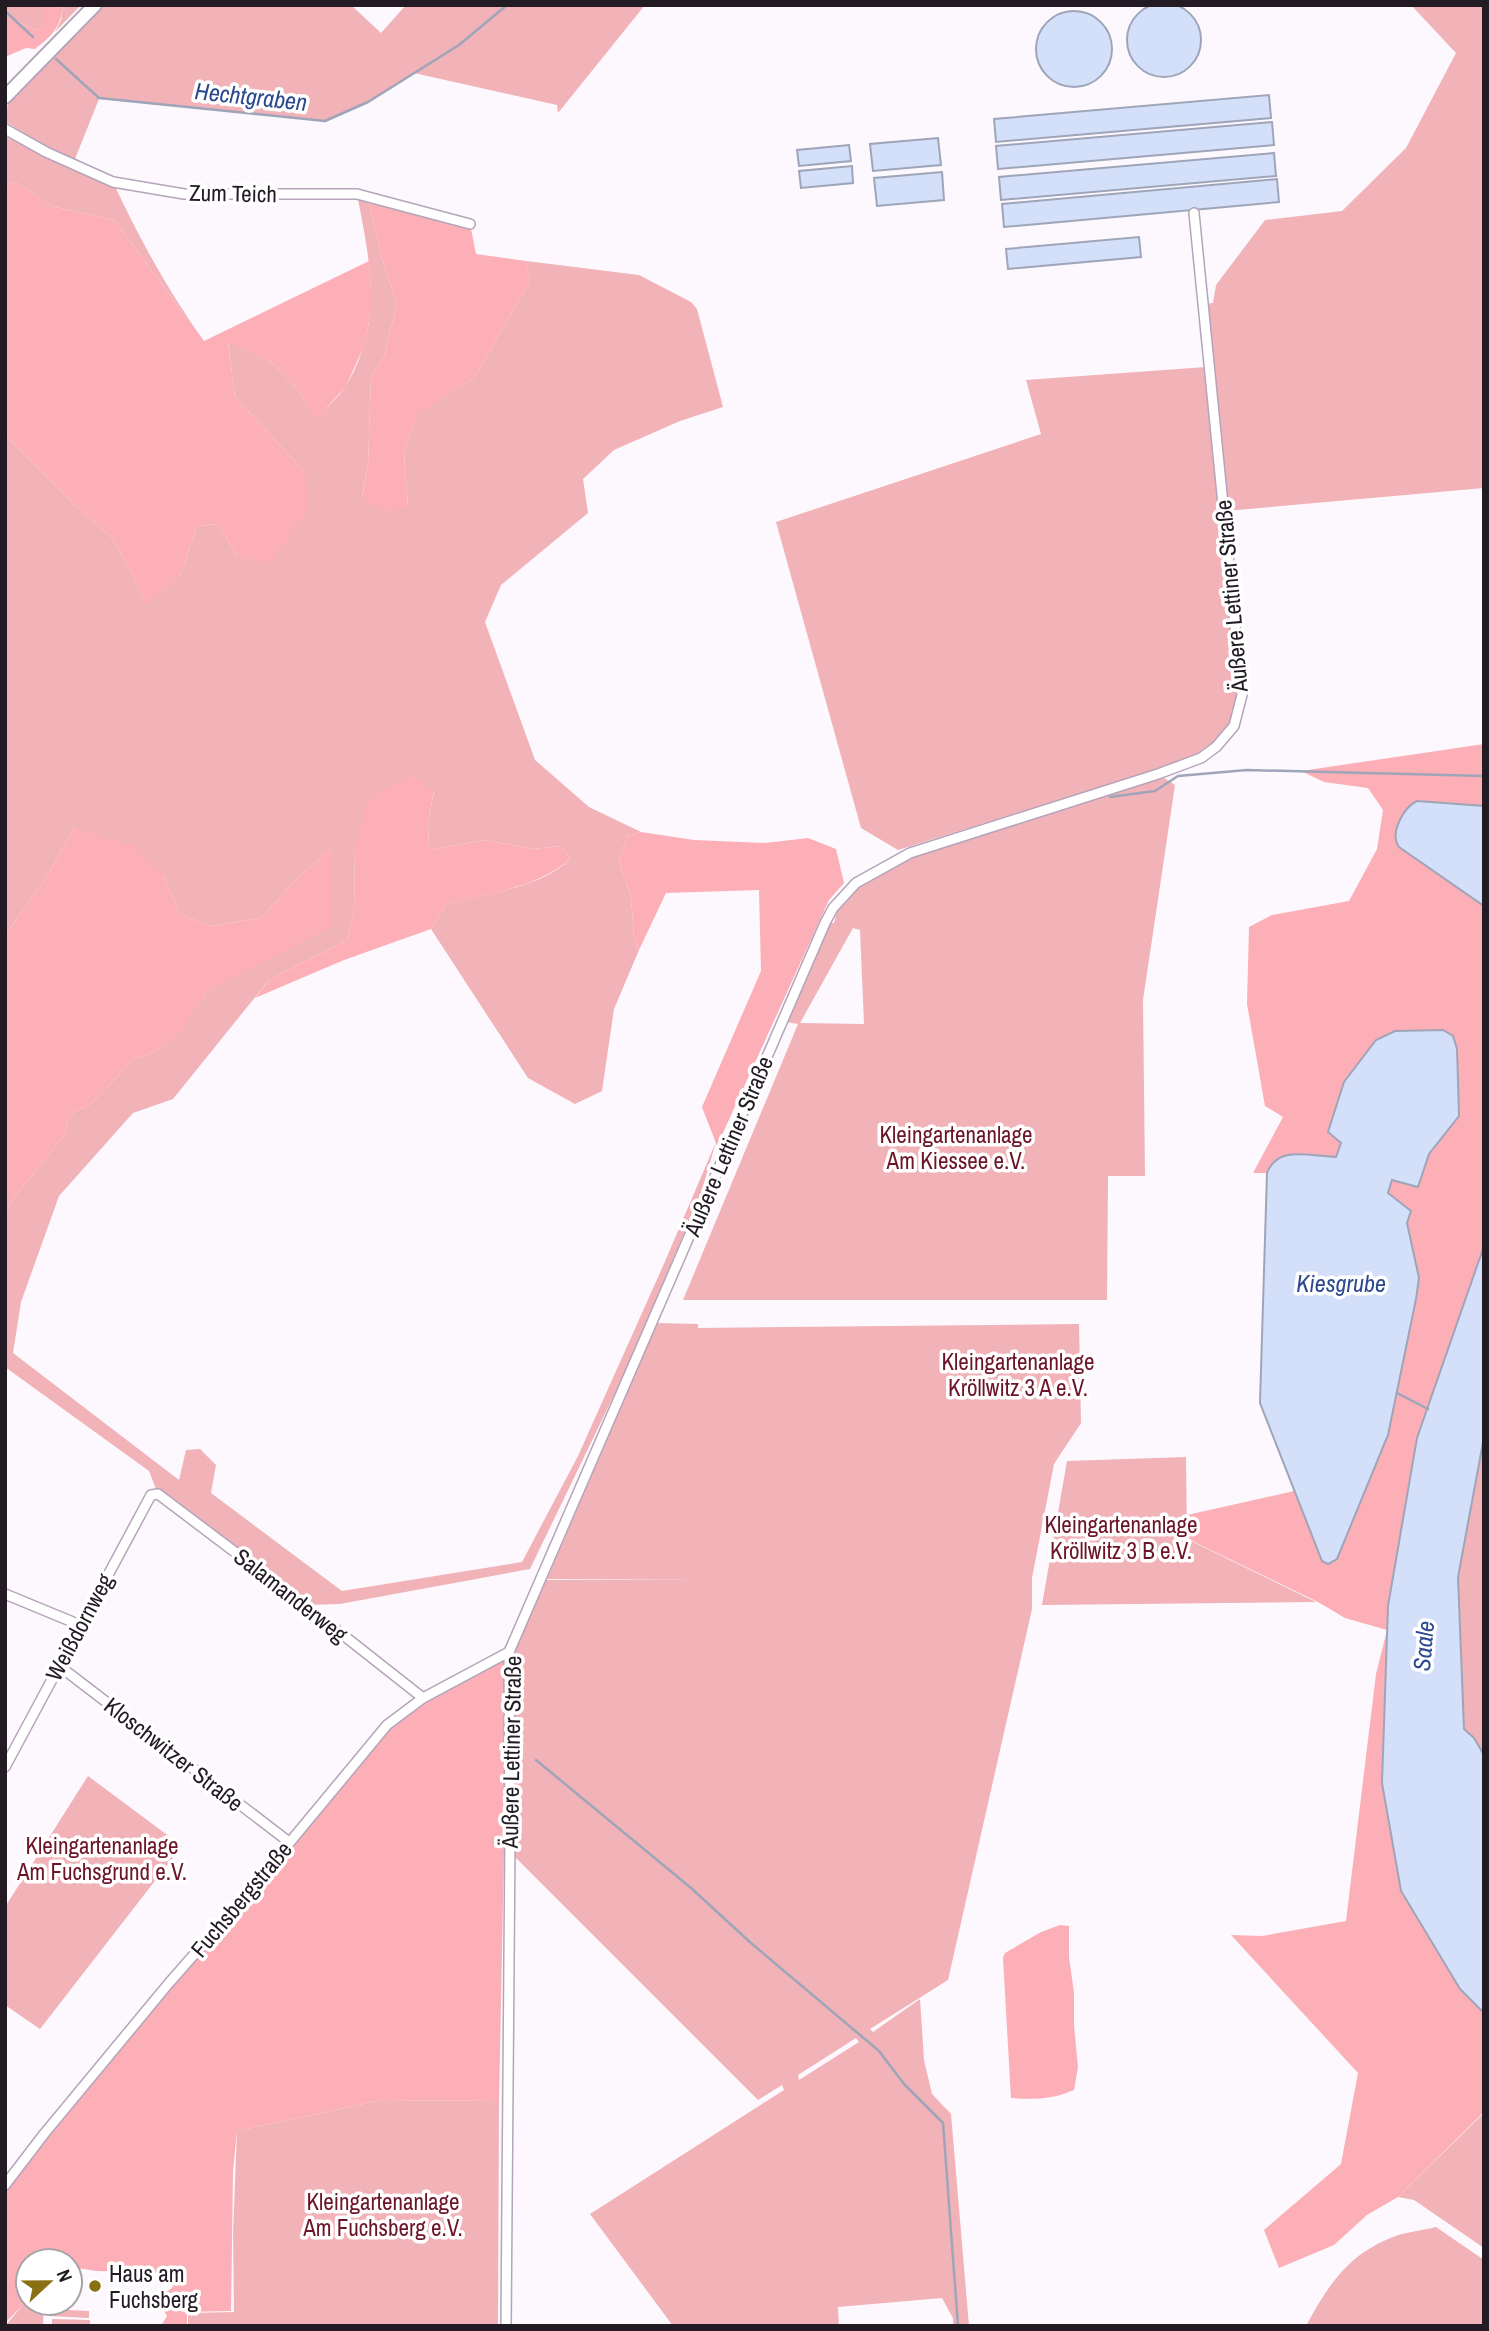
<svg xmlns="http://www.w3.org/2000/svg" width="1489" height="2331" font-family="'Archivo Narrow',sans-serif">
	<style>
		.green { fill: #f1b2b8; fill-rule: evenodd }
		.forest { fill: #fcafb7 }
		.water { fill: #d4e0f9; stroke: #9fa5b9; stroke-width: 2 }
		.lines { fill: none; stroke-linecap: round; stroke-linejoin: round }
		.stream { stroke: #9fa5b9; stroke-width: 2.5 }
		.street-casing { stroke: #b5a4ba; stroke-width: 12 }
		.secondary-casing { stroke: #b5a4ba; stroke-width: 16 }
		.street { stroke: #fff; stroke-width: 9 }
		.secondary { stroke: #fff; stroke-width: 12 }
		.poi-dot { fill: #897012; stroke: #fff; stroke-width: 2.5 }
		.labels { text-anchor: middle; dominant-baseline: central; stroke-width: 7; stroke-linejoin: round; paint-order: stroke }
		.street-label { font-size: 23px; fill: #221b24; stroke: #fff }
		.park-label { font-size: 23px; fill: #6c142a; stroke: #fff }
		.poi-label { font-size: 23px; fill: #221b24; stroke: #fff; text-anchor: start }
		.water-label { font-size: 24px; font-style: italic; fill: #2c498f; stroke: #fff }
	</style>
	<rect width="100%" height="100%" fill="#fcf8fd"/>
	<g class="green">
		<path d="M5 5H44L46 17 44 26 35 30 5 15Z"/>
		<path d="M63 5H81L55 32 61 20Z"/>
		<path d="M102 5H351L381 33 406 5H645L558 113 557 105 414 73 368 102 325 121 99 99 73 164 113 182C139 238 168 291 204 341L114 220 51 206 16 182 5 185V137L66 160 6 122 8 101Z"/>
		<path d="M1411 5H1484V488L1226 511 1239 692 1234 720 1223 737 1206 750 1156 770 898 850 861 828 776 522 1041 434 1026 380 1206 367 1205 304 1213 303 1216 285 1265 220 1342 211 1406 148 1456 53Z"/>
		<path d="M357 194 367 196 382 259 397 304 384 356 371 377 368 464 362 497 408 507 404 452 417 413 474 378 530 281 526 261 639 275 691 302 697 309 723 407 680 421 614 450 583 479 588 513 501 585 485 622 535 760 589 807 641 832 627 836 619 862 631 897 634 939 639 950 614 1009 602 1091 575 1104 528 1078 431 929 446 904C487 892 538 890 570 859L561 846 533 849 485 840 429 850 428 821 434 792 355 848 354 909 347 940 269 980 173 1099 133 1113 59 1196 21 1302 13 1353 179 1480 186 1450 200 1449 216 1465 211 1493 342 1591 522 1562 578 1456 663 1266 716 1142 701 1193 628 1366 530 1569 340 1604 305 1605 158 1494 149 1471 5 1367V1212L16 1195 65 1135 67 1121 74 1112 91 1104 134 1059 156 1051 178 1034 206 992 244 971 331 848 297 879 261 918 211 926 180 914 164 876 74 828 45 880 5 935V435L74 504 112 538 135 579 145 604 181 574 197 526 218 524 238 557 305 472 235 397 228 341 271 362 299 391 315 420C325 409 339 397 347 384 384 320 370 262 357 194Z"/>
		<path d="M1158 774 1175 785 1143 1000 1145 1176H1108L1107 1300H683L798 1024 786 1022 829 923H834L840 900 856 883 910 853ZM853 928 860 930 864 1024 800 1023Z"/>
		<path d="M657 1323 698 1324V1328L1079 1324 1081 1423 1054 1464 1032 1578V1609L948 1980 870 2029 873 2032 920 1999 924 2060 932 2094 951 2114 969 2326H953V2318L942 2298 838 2307 839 2326H673L590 2214 784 2090 782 2085 758 2100 512 1854 509 1652 540 1580 705 1579H547ZM856 2038 859 2042 799 2080 798 2075Z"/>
		<path d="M1484 1437V1754L1474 1738 1464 1729 1458 1577Z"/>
		<path d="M1186 1457 1187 1539 1316 1602 1042 1605 1067 1461Z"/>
		<path d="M88 1776 182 1846 40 2029 5 2005V1907Z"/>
		<path d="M382 2100 499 2101 498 2326H188V2313L234 2312 233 2234 237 2131Z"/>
		<path d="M1484 2113V2248L1414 2200 1398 2197Z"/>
		<path d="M1436 2227 1484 2260V2326H1306C1327 2287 1346 2257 1388 2239 1402 2232 1421 2231 1436 2227Z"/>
		<path d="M27 2300 28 2303H44L43 2326H5Z"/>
		<path d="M49 2309 89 2311V2318L49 2316Z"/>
		<path d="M52 2319 90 2320V2326H52Z"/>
	</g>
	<g class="forest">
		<path d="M44 5H63C61 27 52 36 35 49L26 48 5 57V15L35 30 44 25Z"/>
		<path d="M16 182 51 206 114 220 204 341 369 261 372 303 365 344 346 386 315 421 299 391 271 362 228 342 235 397 305 472 309 508 270 565 238 557 218 524 197 526 181 574 145 605 135 579 112 538 74 504 5 435V185Z"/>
		<path d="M367 196 470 224 476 254 526 261 530 281 474 378 417 414 404 452 408 507 385 513 362 498 368 464 371 377 384 356 397 304 382 259Z"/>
		<path d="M1484 744V806L1417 801 1399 847 1484 906V1246L1417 1438 1388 1606 1382 1783 1401 1891 1460 1989 1484 2013V2112L1398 2197 1367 2215 1334 2245 1279 2268 1264 2230 1341 2164 1358 2073 1231 1935 1262 1936 1346 1921 1376 1674 1387 1630 1345 1618 1318 1602 1188 1539 1187 1515 1294 1491 1322 1561 1337 1559 1388 1435 1416 1299 1419 1278 1407 1223 1410 1211 1387 1194 1392 1180 1418 1187 1429 1154 1459 1116 1341 1143 1336 1157C1312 1156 1278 1144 1267 1173H1253L1283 1117 1265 1106 1247 1004 1249 927 1272 915 1349 901 1377 849 1383 810 1368 788 1324 782 1301 771Z"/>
		<path d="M412 775 434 791 428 821 429 850 485 840 533 849 561 846 570 859C534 890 490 892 446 904L431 929 344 960 255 998 269 980 347 940 354 909 355 848 365 808 376 792Z"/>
		<path d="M74 828 135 846 164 876 180 914 211 926 261 918 297 879 332 847V926L206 992 179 1034 156 1051 134 1059 91 1104 74 1112 67 1121 65 1135 16 1195 5 1212V935L45 880Z"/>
		<path d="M641 832 694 840 765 843 808 838 836 849 844 883 829 900 717 1146 702 1107 761 971 759 890 666 893 639 950 634 939 631 897 619 862 627 836Z"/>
		<path d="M508 1655 499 2101 382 2100 237 2131 233 2171 231 2311 187 2312V2325L161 2326 167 2316 157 2299 173 2287 166 2273 97 2271 70 2267V2261H28V2300L5 2323V2185L387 1725 413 1704Z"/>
		<path d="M1060 1925 1069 1926V1957L1074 1993V2026L1078 2067 1074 2090C1053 2099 1034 2100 1011 2098L1003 1958 1005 1953 1041 1932Z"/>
	</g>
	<g class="water">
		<circle cx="1164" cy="40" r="37"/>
		<circle cx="1074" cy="49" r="38"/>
		<path d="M1269 95 1271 118 996 142 994 119Z"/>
		<path d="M1272 122 1274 145 998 169 996 146Z"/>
		<path d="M938 138 941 165 873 171 870 144Z"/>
		<path d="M849 145 851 161 799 166 797 150Z"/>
		<path d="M1274 153 1276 176 1001 200 999 177Z"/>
		<path d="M852 166 853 183 801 188 799 171Z"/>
		<path d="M942 172 944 200 877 206 874 178Z"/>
		<path d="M1277 179 1279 202 1004 227 1002 204Z"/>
		<path d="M1139 237 1141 257 1008 269 1006 249Z"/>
		<path d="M1417 801 1484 806V906L1399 847C1389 833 1404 807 1417 801Z"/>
		<path d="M1443 1030 1453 1036 1457 1049 1459 1116 1429 1154 1418 1187 1392 1180 1388 1193 1411 1211 1407 1223 1419 1278 1416 1299 1388 1435 1337 1559 1328 1564 1322 1561 1260 1403 1267 1173C1278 1144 1312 1157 1336 1157L1341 1143 1328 1132 1344 1082 1376 1040 1395 1031Z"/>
		<path d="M1484 1246V1437L1458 1577 1464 1729 1474 1738 1484 1755V2013L1460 1989 1401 1891 1382 1783 1388 1606 1417 1438Z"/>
	</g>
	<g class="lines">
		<g class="stream">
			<path d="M5 11 33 37"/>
			<path d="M56 59 99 98 325 121 368 102 459 45 507 5"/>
			<path d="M1110 797 1155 791 1178 776 1247 770 1484 776"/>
			<path d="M1397 1393 1428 1409"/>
			<path d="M536 1760 691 1888 751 1943 879 2051 904 2084 943 2123 958 2326"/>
		</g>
		<defs>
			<g id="street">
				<path d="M5 129 46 152 113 182 184 194H357L470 224"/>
				<path d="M5 1594 80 1625"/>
				<path d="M58 1665 289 1842"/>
				<path d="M5 1767 151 1495 158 1494 305 1605 423 1698"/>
				<path d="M5 2185 44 2134 169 1983 242 1900 387 1725 423 1698 509 1652"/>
				<path d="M506 2326 510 1840 509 1652 825 923 833 908 856 883 910 853 1158 774 1201 758 1216 747 1234 726 1242 695 1194 213"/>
			</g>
			<path id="secondary" d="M5 97 95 5"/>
		</defs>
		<use href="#street" class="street-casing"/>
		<use href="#secondary" class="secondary-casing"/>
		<use href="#street" class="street"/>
		<use href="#secondary" class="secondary"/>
	</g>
	<circle class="poi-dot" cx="95" cy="2286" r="7"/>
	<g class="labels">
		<g class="street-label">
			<text transform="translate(233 193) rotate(1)">Zum Teich</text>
			<text transform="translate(1231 596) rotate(-95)">Äußere Lettiner Straße</text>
			<text transform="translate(728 1146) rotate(-67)">Äußere Lettiner Straße</text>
			<text transform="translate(291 1595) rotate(38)">Salamanderweg</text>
			<text transform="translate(79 1627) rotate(-62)">Weißdornweg</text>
			<text transform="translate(511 1752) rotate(-89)">Äußere Lettiner Straße</text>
			<text transform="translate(174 1754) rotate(38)">Kloschwitzer Straße</text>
			<text transform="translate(241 1899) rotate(-50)">Fuchsbergstraße</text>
		</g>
		<g class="park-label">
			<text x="956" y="1134">Kleingartenanlage<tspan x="956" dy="26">Am Kiessee e.V.</tspan></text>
			<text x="1018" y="1361">Kleingartenanlage<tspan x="1018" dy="26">Kröllwitz 3 A e.V.</tspan></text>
			<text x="1121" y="1524">Kleingartenanlage<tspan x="1121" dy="26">Kröllwitz 3 B e.V.</tspan></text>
			<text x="102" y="1845">Kleingartenanlage<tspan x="102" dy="26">Am Fuchsgrund e.V.</tspan></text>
			<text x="383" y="2201">Kleingartenanlage<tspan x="383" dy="26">Am Fuchsberg e.V.</tspan></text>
		</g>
		<g class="poi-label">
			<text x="109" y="2273">Haus am<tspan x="109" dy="26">Fuchsberg</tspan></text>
		</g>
		<g class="water-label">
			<text transform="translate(251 96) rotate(6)">Hechtgraben</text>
			<text x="1341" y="1283">Kiesgrube</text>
			<text transform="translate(1423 1646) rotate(-85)">Saale</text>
		</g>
	</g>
	<rect width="1489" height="2331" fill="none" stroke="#221b24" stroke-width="14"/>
	<g transform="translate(49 2282) rotate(68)"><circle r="33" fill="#ffffff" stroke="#a7a4a7" stroke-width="2"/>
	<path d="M0-5L12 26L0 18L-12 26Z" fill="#897012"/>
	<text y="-10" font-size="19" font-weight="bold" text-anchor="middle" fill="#221b24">N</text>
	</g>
</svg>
